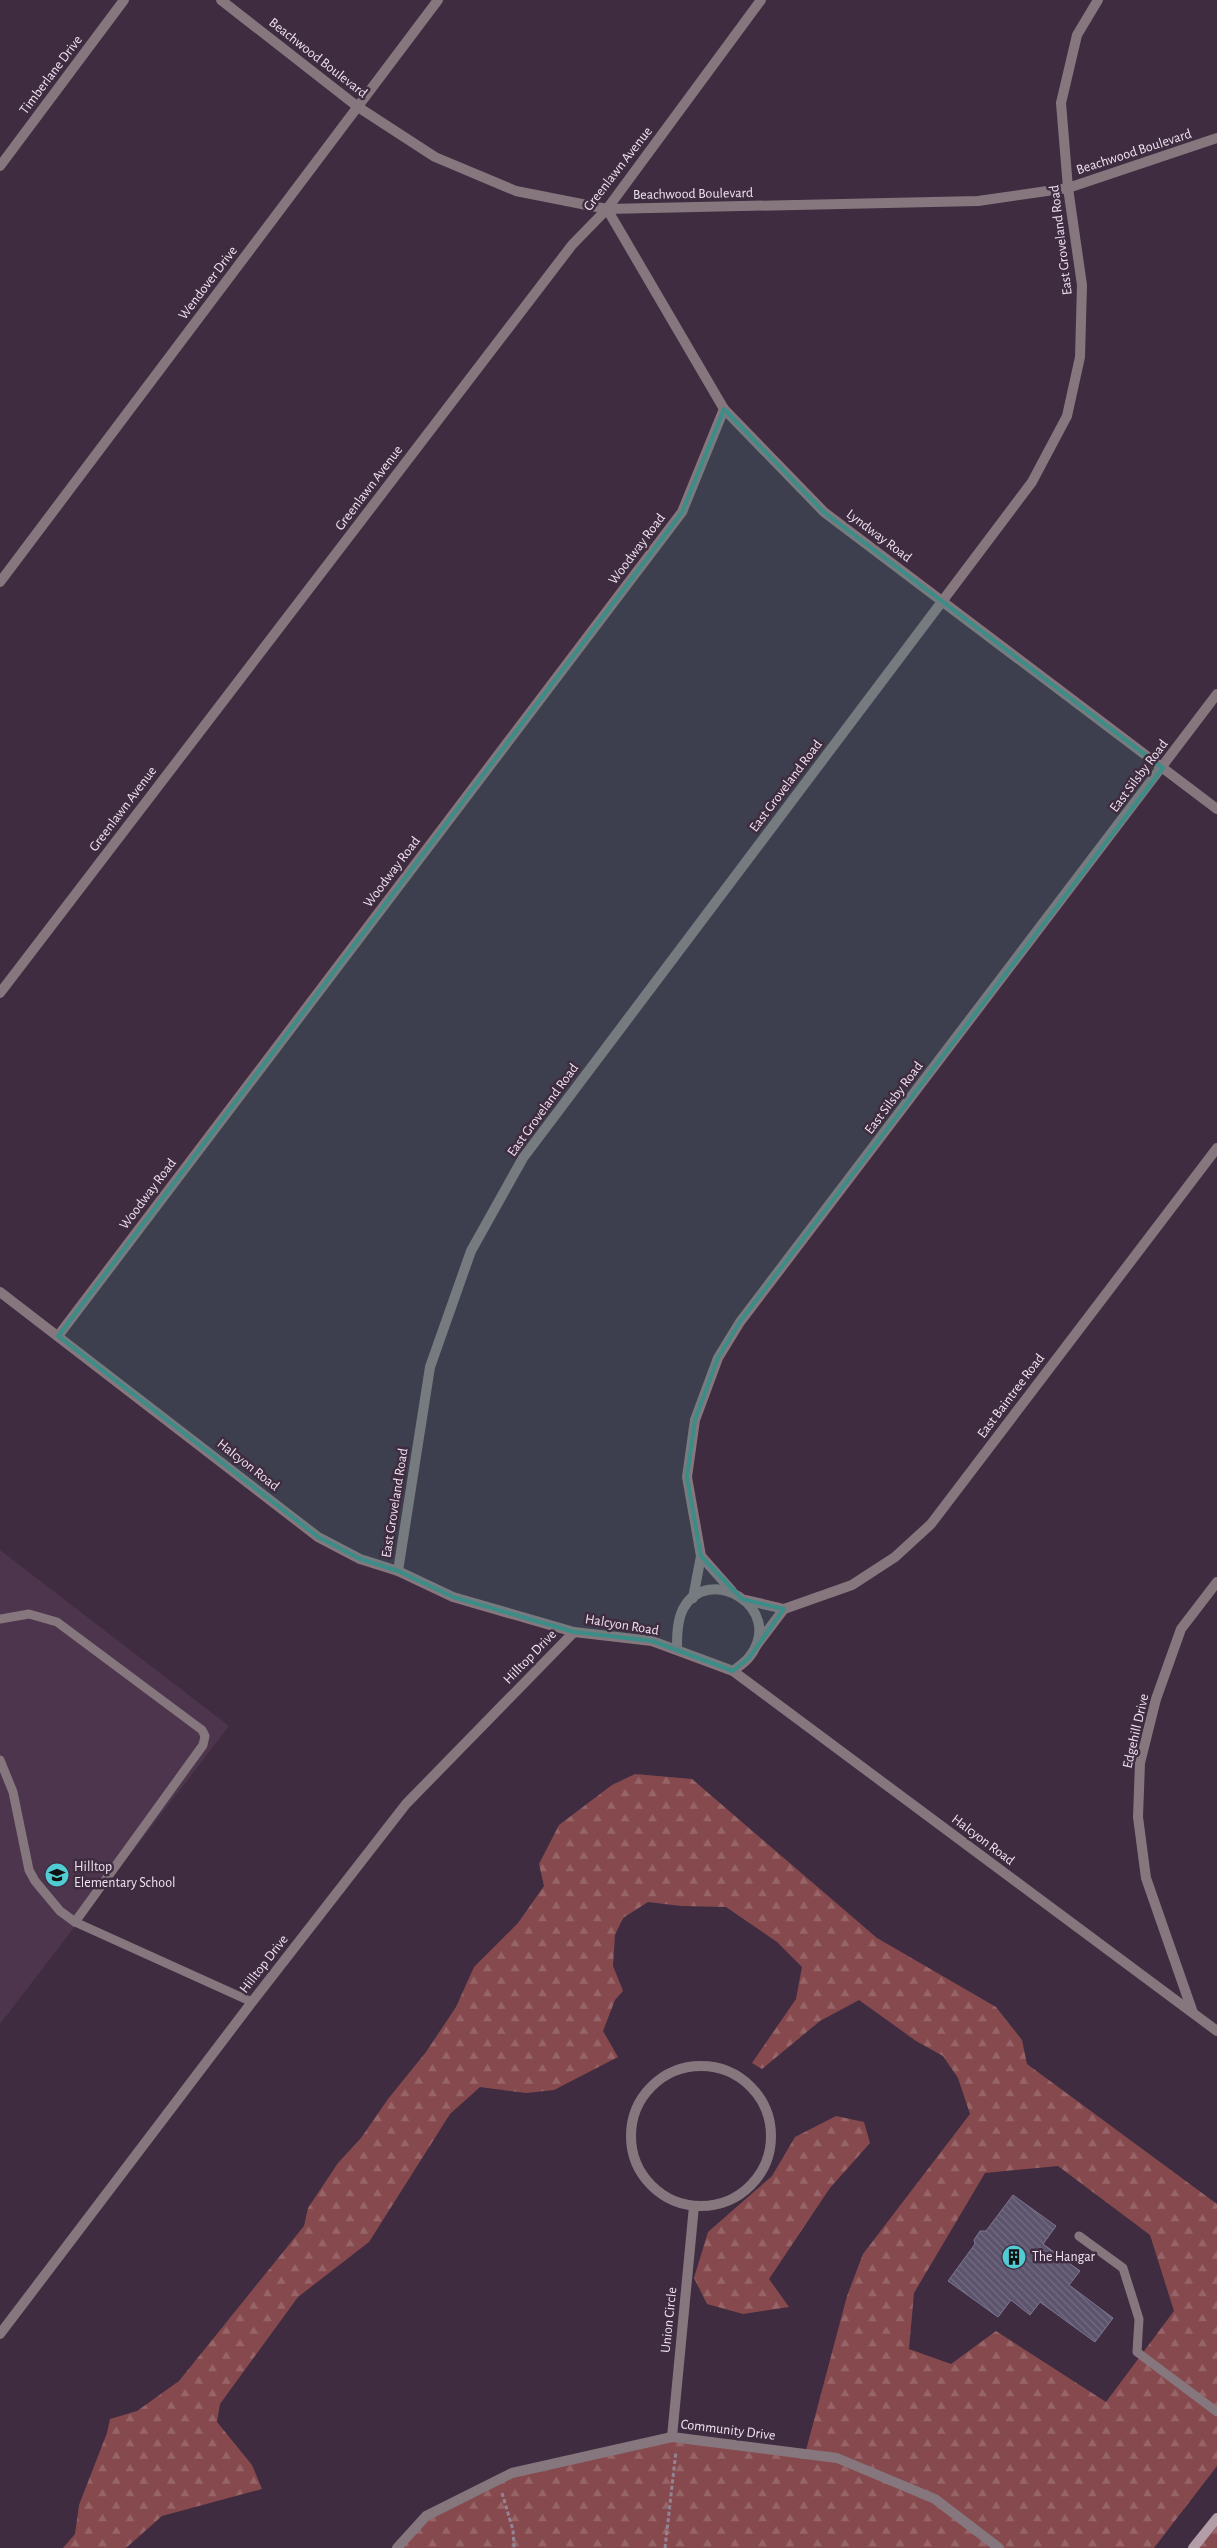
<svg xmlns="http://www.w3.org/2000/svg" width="1217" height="2548" font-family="'Alegreya Sans',sans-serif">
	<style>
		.built { fill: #4c354d }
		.forest { fill: url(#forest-firs); fill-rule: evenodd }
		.building { fill: url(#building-back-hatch); stroke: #7f7692 }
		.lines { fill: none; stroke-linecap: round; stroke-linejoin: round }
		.path { stroke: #938494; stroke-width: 3; stroke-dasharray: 4 2.5; stroke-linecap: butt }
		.lane { stroke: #85777d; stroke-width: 9 }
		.street { stroke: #85777d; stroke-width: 10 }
		.secondary { stroke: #b39da6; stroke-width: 10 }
		.marked { fill: #3c8c88; fill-opacity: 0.2; stroke: #3c8c88; stroke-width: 4; stroke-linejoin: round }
		.labels { text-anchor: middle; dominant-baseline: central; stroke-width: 5; stroke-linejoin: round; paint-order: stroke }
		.street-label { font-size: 14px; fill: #efe3f0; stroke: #3f2c40 }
		.poi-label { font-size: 14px; fill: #efe3f0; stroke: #3f2c40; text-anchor: start }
	</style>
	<defs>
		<pattern id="forest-firs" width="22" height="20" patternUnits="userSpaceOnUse" patternTransform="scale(1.25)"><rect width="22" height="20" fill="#864a4e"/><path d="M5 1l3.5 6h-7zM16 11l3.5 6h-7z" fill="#976468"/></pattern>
		<pattern id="building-back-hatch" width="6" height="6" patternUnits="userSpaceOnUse" patternTransform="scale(1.25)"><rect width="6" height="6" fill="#5c546d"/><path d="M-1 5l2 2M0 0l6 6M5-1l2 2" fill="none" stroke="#746c82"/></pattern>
	</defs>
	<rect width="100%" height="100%" fill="#3f2c40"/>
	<path class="built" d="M0 1550 229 1726 0 2024Z"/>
	<g class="forest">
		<path d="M635 1774 692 1779 877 1938 996 2007 1022 2040 1027 2064 1217 2204V2466L1154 2548H397L426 2516 512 2473 672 2437 805 2454 847 2296 863 2254 970 2114 958 2078 943 2056 916 2041 859 2000 820 2021 762 2069 752 2063 796 1999 802 1967 777 1942 726 1907 681 1906 648 1902 623 1918 615 1935 613 1966 623 1991 615 2000 603 2031 618 2057 554 2090 526 2093 480 2087 450 2114 369 2242 298 2297 220 2404 217 2422 252 2465 262 2489 162 2516 126 2548H63L75 2534 79 2505 107 2433 110 2419 137 2411 179 2381 304 2226 308 2208 338 2163 361 2138 388 2099 426 2052 456 2007 474 1967 518 1923 544 1886 539 1864 559 1825 612 1785ZM1058 2166 1150 2235 1174 2311 1106 2402 996 2331 951 2364 909 2349 914 2293 985 2173Z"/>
		<path d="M836 2116 864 2122 870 2143 830 2188 769 2279 789 2307 743 2314 707 2304 694 2278 708 2232 772 2176 795 2137Z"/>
		<path d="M1217 2518V2548H1194Z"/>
	</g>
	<path class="building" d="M1013 2195 1056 2226 1043 2244 1080 2271 1069 2285 1113 2318 1095 2342 1040 2302 1030 2315 1011 2300 998 2317 948 2281 975 2244 974 2240 980 2231H986Z"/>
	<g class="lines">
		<g class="path">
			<path d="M502 2493 513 2530 514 2548"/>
			<path d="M665 2548 676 2451"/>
		</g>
		<g class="lane">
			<path d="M0 1619 29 1614 57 1622 202 1730 205 1736 203 1745 75 1922"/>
			<path d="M0 1760 13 1792 29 1870 35 1881 60 1911 75 1922 252 2002"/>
			<path d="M1079 2236 1123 2268 1139 2319 1137 2352 1217 2412"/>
		</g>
		<g class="street">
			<path d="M221 0 358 107 435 157 516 191 607 209 978 201 1068 188 1217 138"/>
			<path d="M0 166 124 0"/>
			<path d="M607 209 724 409 824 512 1217 809"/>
			<path d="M0 582 438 0"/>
			<path d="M0 993 572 245 607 209 761 0"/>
			<path d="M0 1292 318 1537 360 1559 398 1571 453 1597 574 1632 652 1641 733 1671 1217 2031"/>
			<path d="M58 1336 682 512 724 409"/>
			<path d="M701 1556 732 1591"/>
			<path d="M398 1571 430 1367 471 1251 523 1158 1032 482 1067 416 1080 357 1082 285 1068 188 1061 103 1077 35 1098 0"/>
			<path d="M693 1598 701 1556 687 1477 695 1420 718 1358 740 1322 1217 694"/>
			<path d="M746 1600 784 1609"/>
			<path d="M756 1646 784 1609 852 1585 895 1557 931 1524 1217 1148"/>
			<path d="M677 1650C677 1637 677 1621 683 1609 708 1562 786 1608 750 1656 746 1662 738 1667 733 1671"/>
			<path d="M1193 2013 1146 1878 1138 1817 1140 1763 1156 1699 1181 1629 1217 1582"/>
			<circle cx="701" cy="2136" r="70"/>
			<path d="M0 2334 252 2002 406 1804 574 1632"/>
			<path d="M672 2437 694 2206"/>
			<path d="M397 2548 426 2516 512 2473 672 2437 837 2458 935 2499 999 2548"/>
		</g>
		<path class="secondary" d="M1193 2548 1217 2518"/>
	</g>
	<path class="marked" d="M724 409 824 512 1163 768 740 1322 718 1358 695 1420 687 1477 701 1556 742 1599 784 1609 749 1658 733 1671 652 1641 574 1632 453 1597 398 1571 360 1559 318 1537 58 1336 682 512Z"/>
	<defs>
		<symbol id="school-disc" viewBox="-11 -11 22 22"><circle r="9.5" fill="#51ccd2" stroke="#3f2c40"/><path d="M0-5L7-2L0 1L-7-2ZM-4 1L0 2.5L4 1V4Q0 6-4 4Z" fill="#111"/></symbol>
		<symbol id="building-disc" viewBox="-11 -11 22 22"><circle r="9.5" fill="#51ccd2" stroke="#3f2c40"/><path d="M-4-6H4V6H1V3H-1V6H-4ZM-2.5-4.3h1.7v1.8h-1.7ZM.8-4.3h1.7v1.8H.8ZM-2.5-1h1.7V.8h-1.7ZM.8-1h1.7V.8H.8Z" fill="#111"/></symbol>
	</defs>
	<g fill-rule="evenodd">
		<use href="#school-disc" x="43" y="1861" width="28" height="28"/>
		<use href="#building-disc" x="1000" y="2243" width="28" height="28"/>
	</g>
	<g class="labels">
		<g class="street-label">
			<text transform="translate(318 58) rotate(38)">Beachwood Boulevard</text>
			<text transform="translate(51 75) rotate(-53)">Timberlane Drive</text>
			<text transform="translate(1134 152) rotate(-18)">Beachwood Boulevard</text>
			<text transform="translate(618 169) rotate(-52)">Greenlawn Avenue</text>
			<text transform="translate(693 194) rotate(-1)">Beachwood Boulevard</text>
			<text transform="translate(1061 240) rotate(-97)">East Groveland Road</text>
			<text transform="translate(208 283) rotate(-53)">Wendover Drive</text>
			<text transform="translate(369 488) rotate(-53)">Greenlawn Avenue</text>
			<text transform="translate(879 536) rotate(37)">Lyndway Road</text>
			<text transform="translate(637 549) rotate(-53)">Woodway Road</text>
			<text transform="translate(1139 776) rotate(-53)">East Silsby Road</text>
			<text transform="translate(786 786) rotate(-53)">East Groveland Road</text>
			<text transform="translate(123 809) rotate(-53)">Greenlawn Avenue</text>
			<text transform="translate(392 872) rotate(-53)">Woodway Road</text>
			<text transform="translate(894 1098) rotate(-53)">East Silsby Road</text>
			<text transform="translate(543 1110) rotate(-54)">East Groveland Road</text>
			<text transform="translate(148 1194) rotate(-53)">Woodway Road</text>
			<text transform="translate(1011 1396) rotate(-53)">East Baintree Road</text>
			<text transform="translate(248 1465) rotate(38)">Halcyon Road</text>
			<text transform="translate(395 1503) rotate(-81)">East Groveland Road</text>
			<text transform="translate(622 1625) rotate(9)">Halcyon Road</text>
			<text transform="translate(530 1657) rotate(-46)">Hilltop Drive</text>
			<text transform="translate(1136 1731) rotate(-77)">Edgehill Drive</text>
			<text transform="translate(983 1840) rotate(37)">Halcyon Road</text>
			<text transform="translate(264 1964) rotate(-52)">Hilltop Drive</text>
			<text transform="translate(669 2320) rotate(-84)">Union Circle</text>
			<text transform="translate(728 2430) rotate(7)">Community Drive</text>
		</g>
		<g class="poi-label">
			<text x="74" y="1867">Hilltop<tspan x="74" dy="16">Elementary School</tspan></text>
			<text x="1032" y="2257">The Hangar</text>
		</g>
	</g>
</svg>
